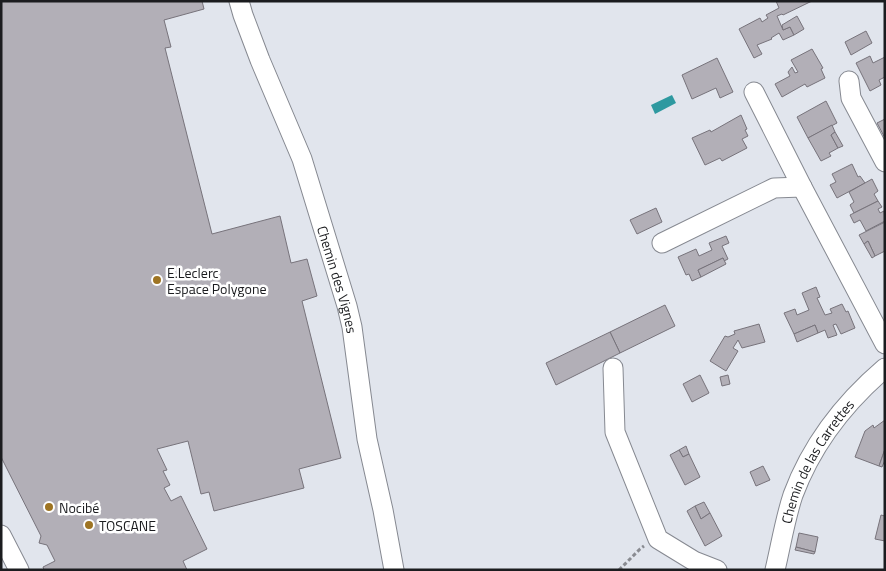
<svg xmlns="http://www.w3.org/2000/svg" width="886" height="571" font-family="'Titillium Web',sans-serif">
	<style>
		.water { fill: #2e99a0 }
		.building { fill: #b2afb7; stroke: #77737b }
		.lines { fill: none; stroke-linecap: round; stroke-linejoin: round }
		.minor-casing { stroke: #868991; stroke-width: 21 }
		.path { stroke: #898b91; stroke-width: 3; stroke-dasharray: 4 2.5; stroke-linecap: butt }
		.minor { stroke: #fff; stroke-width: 19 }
		.poi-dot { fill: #9e7423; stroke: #fff; stroke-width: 2 }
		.labels { text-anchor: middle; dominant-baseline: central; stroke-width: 5; stroke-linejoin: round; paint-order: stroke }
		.poi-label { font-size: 14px; fill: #1b1c1f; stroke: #fff; text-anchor: start }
		.street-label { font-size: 14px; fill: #1b1c1f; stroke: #fff }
	</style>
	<rect width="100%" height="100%" fill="#e1e5ed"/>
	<path class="water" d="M672 95 676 103 655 114 651 105Z"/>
	<g class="building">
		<path d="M1 1H202L204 9 164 20 171 47 165 48 212 234 280 216 291 263 307 259 317 296 302 301 341 458 299 469 304 488 214 511 209 492 201 494 188 441 157 449 167 470 163 471 170 485 164 488 171 501 181 496 207 549 183 561 187 570H44L43 567 55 561 47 545 39 543 41 536 1 457Z"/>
		<path d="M776 1H812L783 15 782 14 777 16 783 30 790 27 794 35 783 40 779 33 771 38 772 39 757 45 762 54 754 58 739 29 760 18 762 22 768 18 766 15 779 8Z"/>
		<path d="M797 16 804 29 794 35 790 27 783 30 782 25Z"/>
		<path d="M866 31 872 43 851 55 845 42Z"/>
		<path d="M812 49 823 68 821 69 825 78 807 87 805 84 782 97 775 84 790 76 788 72 792 67 795 73 798 72 791 60Z"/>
		<path d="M870 56 873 63 885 57V77L879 80 881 85 870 91 856 63Z"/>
		<path d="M717 58 733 92 720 98 716 88 692 99 682 75Z"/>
		<path d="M826 101 837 123 808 138 797 117Z"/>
		<path d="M741 115 747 129 745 130 748 136 742 139 747 148 722 161 720 158 705 165 692 138 710 130 711 132Z"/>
		<path d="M885 119V138L877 123Z"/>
		<path d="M832 125 835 132 831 135 838 148 829 153 831 156 821 161 808 138Z"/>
		<path d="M835 132 843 146 838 148 831 135Z"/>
		<path d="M852 164 858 177 860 176 865 183 837 198 830 185 836 182 832 174Z"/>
		<path d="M872 179 878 191 874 194 878 201 854 213 850 205 854 202 849 192Z"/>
		<path d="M878 201 882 207 878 209 880 213 884 211 885 221 866 231 860 220 854 223 850 215Z"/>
		<path d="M656 208 662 222 637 234 630 220Z"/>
		<path d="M885 222V251L875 256 868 241 864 244 859 235Z"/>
		<path d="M726 236 729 243 722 246 728 259 724 261 723 258 698 270 701 277 692 281 689 274 686 275 678 257 696 249 699 256 712 250 709 243Z"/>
		<path d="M868 241 875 256 872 258 864 244Z"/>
		<path d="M723 258 726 264 701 277 698 270Z"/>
		<path d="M816 287 820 297 817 298 825 315 832 313 830 309 842 304 846 312 848 311 855 328 841 334 836 324 833 325 837 335 828 338 825 330 818 333 815 325 794 334 784 313 795 309 797 315 809 310 802 293Z"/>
		<path d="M665 305 675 326 620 353 610 332Z"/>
		<path d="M759 324 765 342 742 348 738 340 733 348 738 351 726 371 710 361 725 336 728 337 735 334 734 331Z"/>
		<path d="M815 325 818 333 797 342 794 334Z"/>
		<path d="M610 332 620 353 556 385 546 363Z"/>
		<path d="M700 375 709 393 692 402 683 384Z"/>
		<path d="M728 375 730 384 722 386 720 377Z"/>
		<path d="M885 420V449L879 466 855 457 865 431 873 425 874 428Z"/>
		<path d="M686 446 689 454 683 457 679 450Z"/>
		<path d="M885 449V460L882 467 879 466Z"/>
		<path d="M679 450 683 457 689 454 700 477 685 485 670 455Z"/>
		<path d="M763 466 770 480 756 486 750 472Z"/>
		<path d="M704 502 710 513 701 519 695 506Z"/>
		<path d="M695 506 701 519 710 513 722 536 705 546 687 511Z"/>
		<path d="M881 515 885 516V541L875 539Z"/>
		<path d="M799 533 818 537 815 552 796 547Z"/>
		<path d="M796 547 815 552 814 554 795 550Z"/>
	</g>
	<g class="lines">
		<defs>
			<g id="minor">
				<path id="s1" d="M239 1 243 15 260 60 302 159 347 306 352 327 367 439 383 510 394 570"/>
				<path d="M849 81 851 98 885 162"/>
				<path d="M754 92 802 187 885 344"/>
				<path d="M662 243 774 188 802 187"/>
				<path d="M613 368 615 432 658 539 694 561 717 570"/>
				<path d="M1 535 19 570"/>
				<path id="s2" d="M775 570C781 545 785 519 793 495 812 444 844 403 885 368"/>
			</g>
		</defs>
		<use href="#minor" class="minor-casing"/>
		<path class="path" d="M619 570 640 549 644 546"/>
		<use href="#minor" class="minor"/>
	</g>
	<g class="poi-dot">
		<circle cx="157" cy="280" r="5"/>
		<circle cx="49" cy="507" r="5"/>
		<circle cx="89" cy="525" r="5"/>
	</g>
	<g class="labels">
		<g class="poi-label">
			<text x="167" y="272">E.Leclerc<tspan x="167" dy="16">Espace Polygone</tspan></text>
			<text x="59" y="507">Nocibé</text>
			<text x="99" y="525">TOSCANE</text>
		</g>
		<g class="street-label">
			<text stroke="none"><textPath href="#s1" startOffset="296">Chemin des Vignes</textPath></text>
			<text stroke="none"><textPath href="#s2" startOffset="118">Chemin de las Carrettes</textPath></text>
		</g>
	</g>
	<rect width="886" height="571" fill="none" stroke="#1b1c1f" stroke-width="5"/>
</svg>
